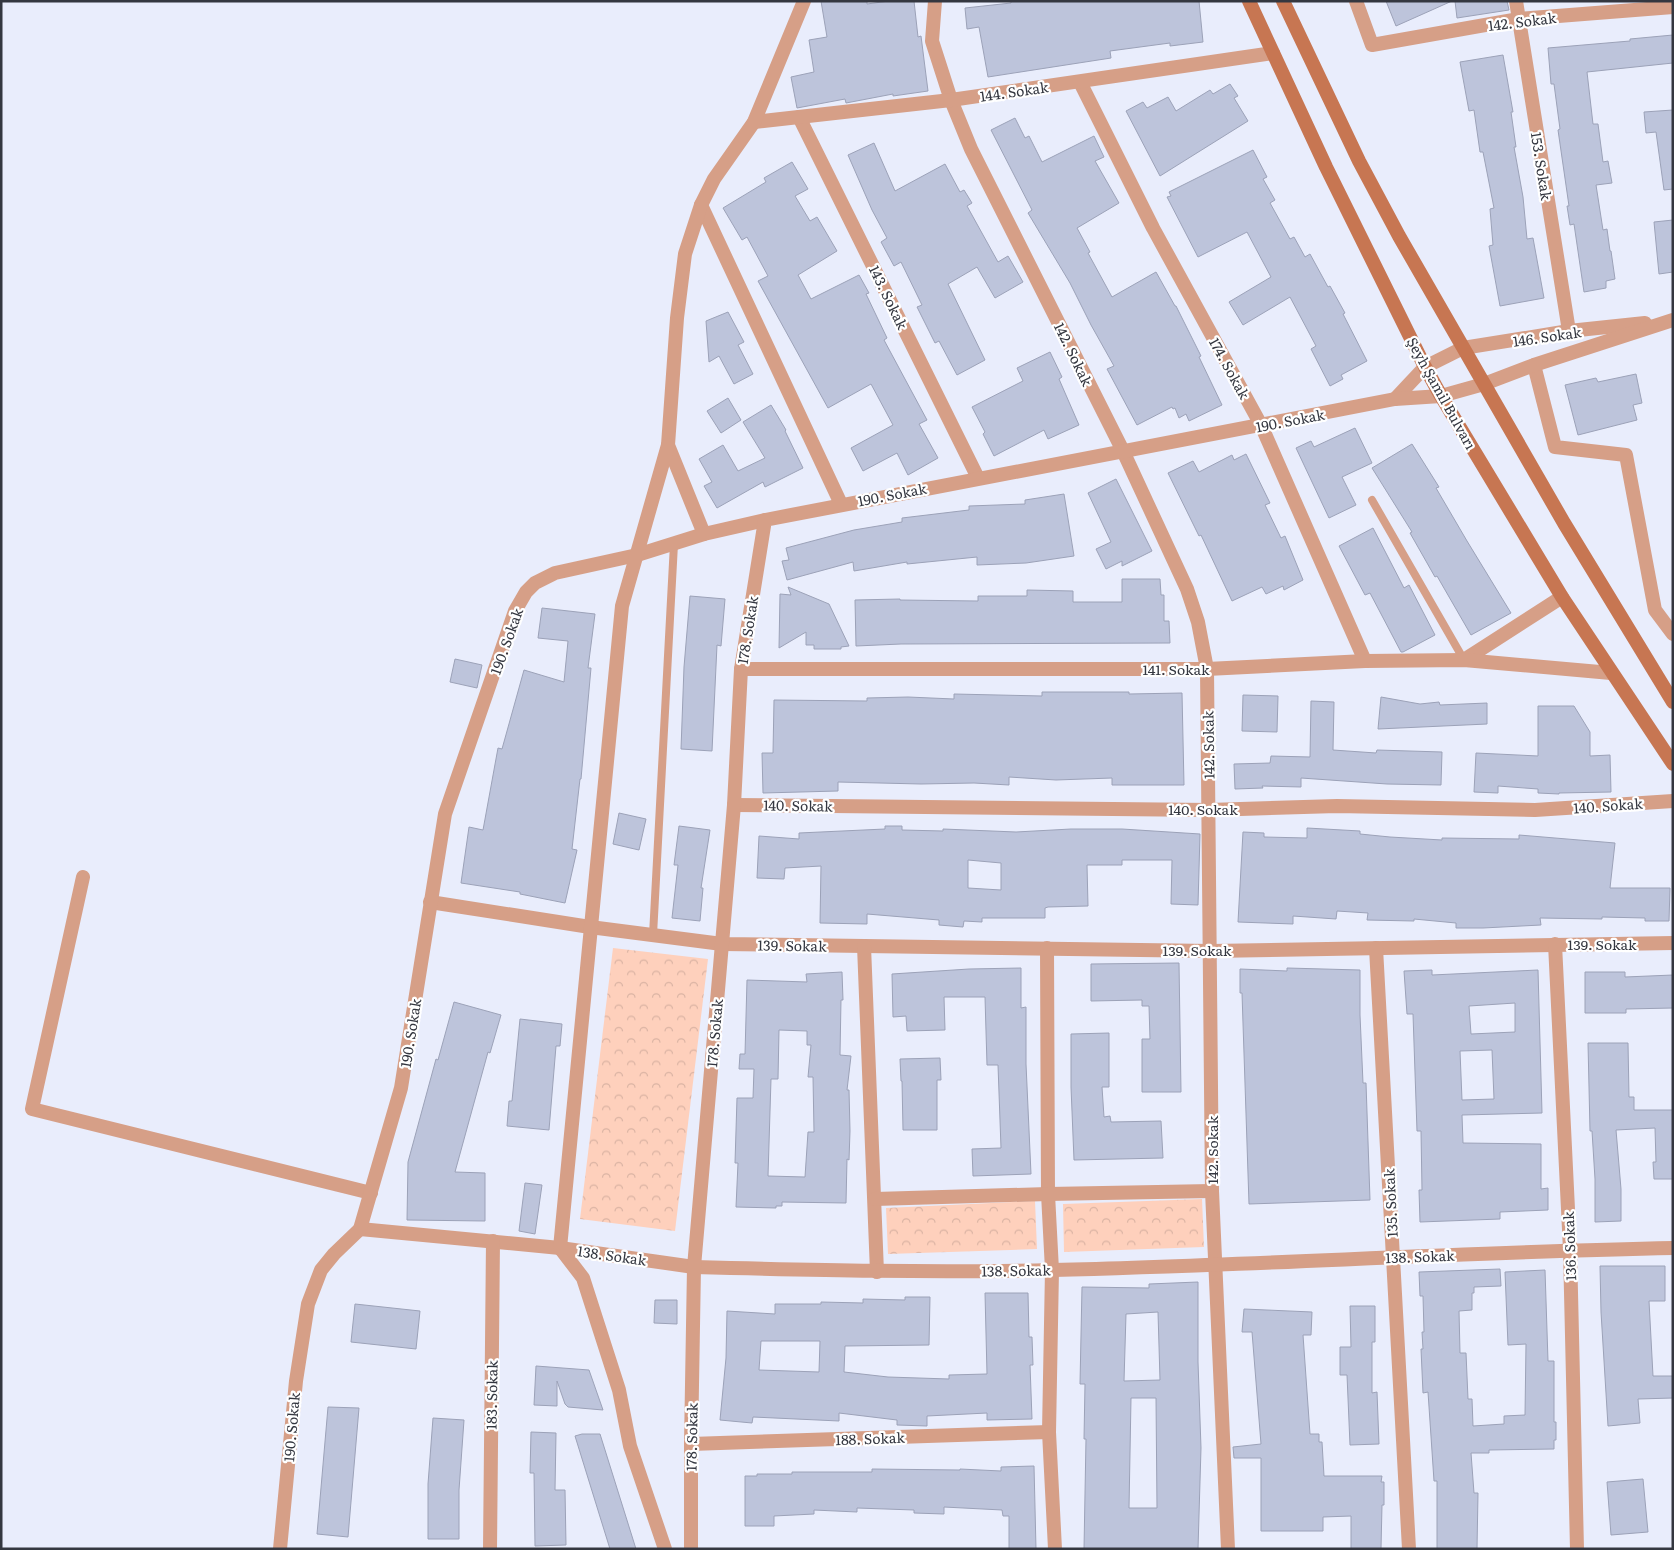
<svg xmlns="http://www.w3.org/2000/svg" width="1674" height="1550" font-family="Literata,serif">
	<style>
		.park { fill: url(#park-crowns) }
		.building { fill: #bdc4db; stroke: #9ca2b8; fill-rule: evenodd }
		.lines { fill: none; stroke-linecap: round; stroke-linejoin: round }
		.service { stroke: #d69f87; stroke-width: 8 }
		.minor { stroke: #d69f87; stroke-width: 14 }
		.tertiary { stroke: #d69f87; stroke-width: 14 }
		.secondary { stroke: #c77652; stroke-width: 14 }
		.labels { text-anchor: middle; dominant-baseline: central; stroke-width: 4.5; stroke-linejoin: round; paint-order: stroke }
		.street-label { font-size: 14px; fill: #343740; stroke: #fff }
	</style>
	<defs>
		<pattern id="park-crowns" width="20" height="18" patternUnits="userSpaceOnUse" patternTransform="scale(1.25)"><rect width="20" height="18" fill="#fed0bc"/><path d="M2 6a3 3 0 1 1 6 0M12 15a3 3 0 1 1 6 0" fill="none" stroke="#dab3a3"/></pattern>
	</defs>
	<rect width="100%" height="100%" fill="#e9edfc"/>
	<g class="park">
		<path d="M613 948 708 959 675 1231 580 1219Z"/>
		<path d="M1202 1199 1204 1247 1064 1252 1063 1204Z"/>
		<path d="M1035 1201 1037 1249 888 1254 886 1208Z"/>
	</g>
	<g class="building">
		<path d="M821 1H867V4L889 1H914L918 37 921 36 928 91 893 96V94L846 103 845 99 797 108 791 77 814 72 809 40 827 37Z"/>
		<path d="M1011 1H1199L1203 42 1170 46V43L1110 51 1111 58 988 77 979 27 967 29 965 8 1011 3Z"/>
		<path d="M1386 1H1452L1396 26Z"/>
		<path d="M1455 1H1507L1509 10 1457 18Z"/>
		<path d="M1673 35V63L1587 72 1593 124H1598L1603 162 1608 161 1612 183 1596 185 1603 230 1607 229 1610 251H1611L1615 279 1606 281V288L1584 292 1574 224 1570 225 1567 206H1569L1558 130 1560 129 1554 84H1551L1548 48 1630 41V39Z"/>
		<path d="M1503 55 1513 112H1511L1516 147H1514L1523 197 1527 239 1533 238 1544 298 1500 306 1489 246 1493 245 1490 209 1494 208 1483 152H1480L1474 110 1469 111 1460 62Z"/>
		<path d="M1230 84 1238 96 1234 98 1248 121 1160 176 1126 111 1143 102 1147 108 1168 97 1176 111 1210 90 1213 94Z"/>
		<path d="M1673 110V189L1664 190 1656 132 1646 133 1644 112Z"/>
		<path d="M1015 118 1025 138 1029 136 1042 162 1094 136 1104 157 1095 161 1119 203 1077 228 1090 252 1088 253 1112 297 1156 272 1175 306H1176L1201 356 1199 357 1222 405 1189 421 1186 414 1179 418 1175 408 1173 409 1172 407 1137 425 1107 369 1114 366 1091 325 1070 283 1028 213 1032 210 991 130Z"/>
		<path d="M874 143 895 191 945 164 960 192 964 190 972 203 967 206 998 262 1008 256 1023 282 995 298 977 267 948 284 985 360 957 375 939 341 935 343 917 307 922 305 901 262 894 266 881 242 887 238 872 210 848 155Z"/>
		<path d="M1253 150 1267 177 1263 179 1275 200 1270 203 1290 239 1294 237 1305 257 1310 254 1328 287 1330 286 1345 313 1343 314 1367 361 1341 375 1343 379 1330 386 1311 349 1316 346 1290 297 1243 325 1229 302 1271 277 1247 232 1198 257 1167 197 1171 196 1169 192Z"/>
		<path d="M792 162 808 189 795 196 810 221 817 217 837 251 798 275 811 299 859 275 869 293 866 294 887 338 884 340 927 420 919 424 938 458 908 475 897 453 863 471 851 448 893 425 871 384 828 408 758 281 768 276 747 237 742 240 723 208 766 182 764 178Z"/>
		<path d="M1673 220V272L1659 274 1654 222Z"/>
		<path d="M728 312 744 342 738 345 753 374 734 384 719 356 709 362 706 321Z"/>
		<path d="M1050 352 1062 377 1059 379 1079 425 1048 439 1044 430 994 456 983 434 985 432 972 407 1023 381 1017 368Z"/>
		<path d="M1636 374 1642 403 1633 405 1637 420 1578 435 1565 385 1596 378 1598 382Z"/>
		<path d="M728 398 741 420 721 433 707 411Z"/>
		<path d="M771 405 786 430 785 431 803 468 765 487 763 482 717 508 704 486 712 482 699 459 723 445 738 471 765 458 743 422Z"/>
		<path d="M1355 428 1372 463 1342 477 1356 505 1329 518 1296 448 1311 441 1314 447Z"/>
		<path d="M1412 444 1439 487 1436 488 1467 541 1511 613 1471 635 1437 576 1435 577 1410 533 1412 532 1372 468Z"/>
		<path d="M1246 454 1270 503 1265 505 1281 538 1285 536 1303 580 1284 590 1283 586 1266 594 1262 587 1232 601 1201 535 1199 536 1168 473 1193 461 1199 472 1232 455 1234 460Z"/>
		<path d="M1116 479 1152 551 1122 566V561L1106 569 1096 549 1111 542 1088 493Z"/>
		<path d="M1064 494 1074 556 1026 563 977 565V557L907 564V562L854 571 853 562 787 580 782 561 789 560 786 548 854 530 902 522V518L969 510V506L1025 504V500Z"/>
		<path d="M1373 528 1404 588 1409 585 1435 635 1403 652H1401L1370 593 1365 595 1339 546Z"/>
		<path d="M1122 579H1160L1161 595H1164V621H1169L1170 643 901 644 856 646 855 600 900 599V600L978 601V596H1027V590L1073 591V602H1122Z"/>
		<path d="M788 587 829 604 849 646 841 647V649H814V645H806V632L779 648 780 594 791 595Z"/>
		<path d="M690 596 725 599 721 646 717 645 712 751 681 749 684 667Z"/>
		<path d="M542 608 595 614 588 668H591L581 779H580L572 849 577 850 565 903 520 894V892L461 883 469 827 483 830 498 748 502 749 524 670 564 682 568 641 538 638Z"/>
		<path d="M455 659 482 665 477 688 450 682Z"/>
		<path d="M1042 692H1129V694L1182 693 1184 785H1112V778L1056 780 1009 777V785L974 783 921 784 838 782V791L763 793 762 753H773L774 700 867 701V698L908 697 954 699V694L1042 696Z"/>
		<path d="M1243 695 1278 696 1277 732 1242 731Z"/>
		<path d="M1381 697 1420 704 1439 702 1440 705 1487 703V724L1378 729Z"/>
		<path d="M1311 701 1334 702 1333 750 1376 753 1377 750 1442 752 1441 785 1387 784 1301 778V787L1262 786 1263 788 1235 789 1234 764 1270 763 1271 756 1310 757Z"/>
		<path d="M1538 706H1574L1590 732V756L1610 755 1611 792 1559 793V794L1538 793V789L1498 786V793L1474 792 1476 753 1538 756Z"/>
		<path d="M619 813 646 819 639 850 613 844Z"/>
		<path d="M679 826 710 830 701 888H703L700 921 672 918 678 865H674Z"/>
		<path d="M885 826H902V830L943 831V829L1016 832 1071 829H1122L1200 834 1198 905 1171 904 1172 860H1122V865H1087L1088 906 1048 907 1045 908V918H982V922L964 921 963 927 939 925V920L867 914V924L820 923 821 866 785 868 784 879 757 878 759 836 799 839V833L885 829ZM968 860 1001 863V890L968 888Z"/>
		<path d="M1307 828 1360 831V834L1390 837 1442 840V838L1519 839V835L1615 843 1610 888H1670L1669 921H1645V918L1602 917V919L1540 918 1541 925 1483 928H1456V923L1414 919V921L1367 920 1368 913 1337 911 1336 919 1293 916V924L1238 922 1243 832 1264 833V837L1307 838Z"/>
		<path d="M1179 963 1181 1092H1142V1039H1150L1149 1006H1142V1000L1091 1001V964Z"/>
		<path d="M1021 968V1008L1026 1007V1064L1031 1174 973 1176 972 1149 1001 1148 998 1065H987L985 997H944L945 1030 907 1031 906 1016 893 1017 892 974 969 969Z"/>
		<path d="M1287 968 1360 970V1015L1363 1083H1366L1370 1200 1249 1204 1242 993H1240V969L1287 971Z"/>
		<path d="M1432 970V975L1538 970 1542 1113 1462 1115 1463 1143 1541 1144V1189L1548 1188V1210L1500 1212V1219L1420 1222 1419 1190H1422L1421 1131H1417L1413 1014H1407L1404 971ZM1515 1003V1032L1471 1034 1469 1006ZM1492 1050 1494 1099 1462 1100 1460 1051Z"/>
		<path d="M842 972 843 1000H841L840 1055 851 1056 847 1090H849L850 1131 849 1160 847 1159 846 1203 782 1202V1206H776V1208L736 1207 738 1163H735L737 1098H753L754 1069H739L740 1054H745L747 980 807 982 806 974ZM779 1030 807 1031V1045H811L808 1077H813L814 1132H808L805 1177 768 1176 771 1079H778Z"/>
		<path d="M1585 972H1625V977L1673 975V1008L1626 1009V1013H1585Z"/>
		<path d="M454 1002 501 1015 490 1053 488 1052 455 1172 485 1173V1221L407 1220 408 1162 436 1059 438 1060Z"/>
		<path d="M520 1019 562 1024 560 1046H556L549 1130 507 1126 509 1101H512Z"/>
		<path d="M1109 1033V1087H1102L1104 1117 1110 1116 1111 1122 1161 1121 1163 1158 1074 1160 1071 1087V1034Z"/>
		<path d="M1588 1043H1628L1629 1097H1634V1110H1673V1179H1654L1653 1162H1656L1655 1128 1616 1130 1621 1189V1221L1595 1222V1179L1592 1131H1590Z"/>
		<path d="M940 1058 941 1080H937V1130H903L902 1081H901L900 1059Z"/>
		<path d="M525 1183 542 1185 535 1234 519 1231Z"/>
		<path d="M1600 1266H1665V1301H1649L1653 1376H1673V1398L1638 1399 1640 1423 1608 1426 1601 1312Z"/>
		<path d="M1500 1269 1501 1286 1474 1287V1293H1472V1310L1459 1311 1460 1353H1466L1468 1399H1472L1473 1426 1504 1424V1416L1525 1415 1526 1344 1508 1345 1505 1272 1545 1270 1548 1361H1554V1422H1556V1440H1554V1449L1489 1450V1453H1471L1474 1493H1478L1477 1549H1437V1481H1434L1428 1392 1423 1393 1421 1349H1423L1422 1332H1424L1423 1296H1420L1419 1272Z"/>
		<path d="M1198 1282V1362L1201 1448 1198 1549H1084L1086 1439H1084L1085 1384H1080L1082 1287 1149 1288V1284ZM1158 1312 1160 1380 1124 1381 1126 1314ZM1131 1398H1156L1157 1508H1129Z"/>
		<path d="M985 1293H1028L1029 1337H1032L1033 1365H1030L1032 1419 987 1420V1413L927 1416V1426L897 1425V1420L839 1413V1421L753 1417 752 1423 720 1420 726 1358 727 1311 775 1314V1304H821V1302L863 1303V1299L905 1300V1297H930L929 1345 845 1346 844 1372 888 1377 949 1379V1375L987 1374ZM761 1341H820L819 1372 759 1370Z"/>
		<path d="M655 1300H677V1324L654 1323Z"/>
		<path d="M355 1304 420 1311 416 1349 351 1342Z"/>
		<path d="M1350 1306H1375V1342H1372V1393L1377 1392 1379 1444 1350 1445 1347 1375H1340V1347H1351Z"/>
		<path d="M1244 1309 1312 1312 1311 1335H1303L1310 1434H1319V1442H1322L1324 1476H1382L1381 1482H1384V1505H1382L1381 1549H1351V1516L1323 1517V1531H1261V1458H1234L1233 1447 1261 1444 1252 1332H1242Z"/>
		<path d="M536 1366 589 1370 603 1410 568 1407 565 1404 557 1381V1406L534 1405Z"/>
		<path d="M328 1407 359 1408 348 1537 317 1534Z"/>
		<path d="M433 1418 464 1420 459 1490V1539H428V1484Z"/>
		<path d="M531 1432 556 1433 555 1490H565L566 1545 535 1546 534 1473H530Z"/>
		<path d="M582 1434H600L636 1549H610L575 1436Z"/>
		<path d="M1034 1466 1036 1549H1009V1516H1003L1002 1510 944 1507V1514L914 1513V1510L857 1508V1512L814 1510V1514L774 1516V1526H745V1476H757V1474H792V1472H872V1469L960 1470V1469L1001 1471V1467Z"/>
		<path d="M1643 1479 1648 1532 1611 1535 1607 1482Z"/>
	</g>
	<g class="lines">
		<g class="service">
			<path d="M1372 500 1464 660"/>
			<path d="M653 935 674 544"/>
		</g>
		<g class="minor">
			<path d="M935 1 932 41 951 100 971 149 1123 451"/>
			<path d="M1356 1 1372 45 1519 19 1673 7"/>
			<path d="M1516 1 1569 331"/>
			<path d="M1080 82 1153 228 1261 425 1365 661"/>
			<path d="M799 117 978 478"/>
			<path d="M754 122 951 100 1273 53"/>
			<path d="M701 205 841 504"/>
			<path d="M1534 365 1555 447 1626 455 1655 610 1673 634"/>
			<path d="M704 534 668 445 677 318 685 254 701 205 714 179 754 122 804 1"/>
			<path d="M1464 660 1562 597"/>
			<path d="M741 669H1207L1365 661 1464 660 1611 673"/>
			<path d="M734 805 1209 810 1337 806 1535 810 1673 801"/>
			<path d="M83 877 32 1109 371 1193"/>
			<path d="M430 902 590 927 722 944 1211 951 1673 943"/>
			<path d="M1555 944 1570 1250 1577 1549"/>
			<path d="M864 946 877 1272"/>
			<path d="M1047 948 1048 1194 1052 1270 1049 1432 1055 1549"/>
			<path d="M1376 948 1409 1549"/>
			<path d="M875 1199 1048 1194 1212 1191"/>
			<path d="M360 1229 560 1248 694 1267"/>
			<path d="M691 1444 1049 1432"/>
			<path d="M280 1549 296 1381 308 1304 321 1270 334 1254 360 1229 401 1088 445 814 515 611 526 592 535 583 555 573 637 555 704 534 765 520"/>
			<path d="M490 1549 493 1241"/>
			<path d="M665 1549 630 1446 619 1390 583 1278 560 1248 622 606 668 445"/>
		</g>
		<g class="tertiary">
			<path d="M1395 399 1425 367 1463 348 1569 331 1645 323"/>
			<path d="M1123 451 1187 589 1198 622 1207 669 1212 1191 1228 1549"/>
			<path d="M694 1267C814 1270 934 1273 1053 1270 1260 1265 1466 1252 1673 1248"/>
			<path d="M691 1549V1444L694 1267 734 805 741 669 765 520 1395 399 1441 396 1484 384 1534 365 1673 320"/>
		</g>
		<g class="secondary">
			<path d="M1249 1 1326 167 1425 367 1441 396 1562 597 1673 764"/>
			<path d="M1283 1 1359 161 1399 236 1564 523 1673 702"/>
		</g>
	</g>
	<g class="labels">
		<g class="street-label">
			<text transform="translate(1522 21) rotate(-7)">142. Sokak</text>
			<text transform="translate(1014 91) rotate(-8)">144. Sokak</text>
			<text transform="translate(1542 166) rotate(81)">153. Sokak</text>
			<text transform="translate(889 297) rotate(64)">143. Sokak</text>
			<text transform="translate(1547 336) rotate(-8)">146. Sokak</text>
			<text transform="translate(1074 354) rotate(64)">142. Sokak</text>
			<text transform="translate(1230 368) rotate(61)">174. Sokak</text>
			<text transform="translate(1442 393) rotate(61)">Şeyh Şamil Bulvarı</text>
			<text transform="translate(1290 420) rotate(-11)">190. Sokak</text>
			<text transform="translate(892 494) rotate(-11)">190. Sokak</text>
			<text transform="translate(747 630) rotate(-81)">178. Sokak</text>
			<text transform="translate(506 641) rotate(-70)">190. Sokak</text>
			<text x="1176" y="669">141. Sokak</text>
			<text transform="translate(1208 745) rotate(-91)">142. Sokak</text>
			<text transform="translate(798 805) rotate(1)">140. Sokak</text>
			<text transform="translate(1608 805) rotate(-4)">140. Sokak</text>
			<text x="1203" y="809">140. Sokak</text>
			<text x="1602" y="944">139. Sokak</text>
			<text transform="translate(792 945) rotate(1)">139. Sokak</text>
			<text x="1197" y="950">139. Sokak</text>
			<text transform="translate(410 1033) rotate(-81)">190. Sokak</text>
			<text transform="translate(714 1033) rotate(-85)">178. Sokak</text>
			<text transform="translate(1212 1150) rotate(-90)">142. Sokak</text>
			<text transform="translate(1390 1203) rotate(-93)">135. Sokak</text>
			<text transform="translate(1569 1246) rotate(-92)">136. Sokak</text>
			<text transform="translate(612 1255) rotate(8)">138. Sokak</text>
			<text transform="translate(1420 1256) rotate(-2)">138. Sokak</text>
			<text transform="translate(1016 1270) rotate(-1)">138. Sokak</text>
			<text transform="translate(491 1395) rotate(-89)">183. Sokak</text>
			<text transform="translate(291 1427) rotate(-85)">190. Sokak</text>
			<text transform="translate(691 1437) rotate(-89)">178. Sokak</text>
			<text transform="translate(870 1438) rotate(-2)">188. Sokak</text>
		</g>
	</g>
	<rect width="1674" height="1550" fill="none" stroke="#343740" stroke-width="5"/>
</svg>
